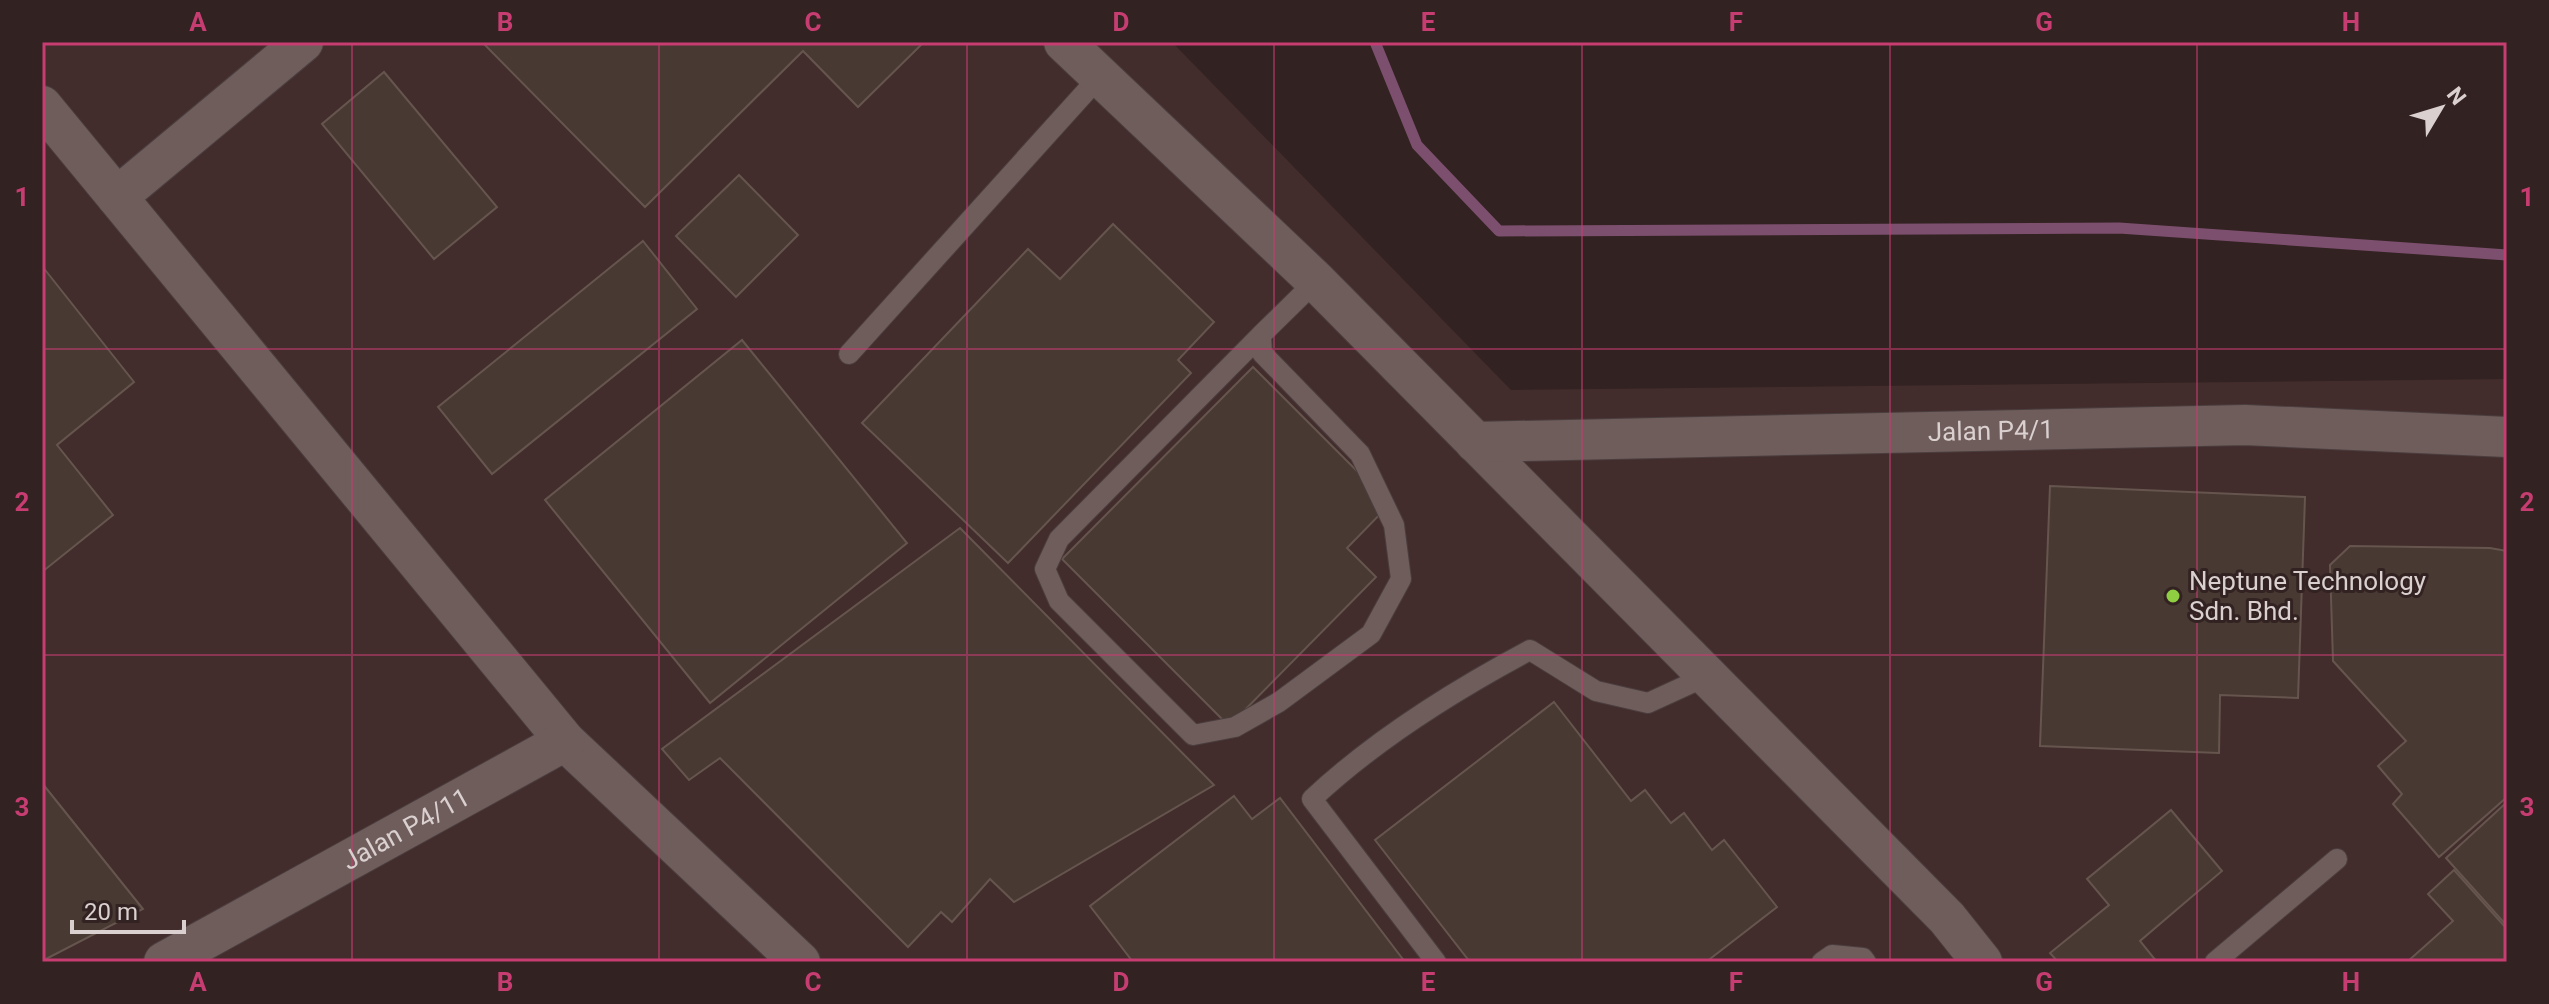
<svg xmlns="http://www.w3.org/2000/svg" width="2549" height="1004" font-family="Roboto,sans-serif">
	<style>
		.built { fill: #422d2c }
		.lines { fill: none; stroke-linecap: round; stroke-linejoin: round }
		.stream { stroke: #7c4f6e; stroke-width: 11 }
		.building { fill: #483933; stroke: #65554e; stroke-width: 2 }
		.lane-casing { stroke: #4b3e3e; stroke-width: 22 }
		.street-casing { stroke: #4b3e3e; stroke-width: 42 }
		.lane { stroke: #6f5d5c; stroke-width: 20 }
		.street { stroke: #6f5d5c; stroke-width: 40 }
		.grid { fill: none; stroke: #c73d72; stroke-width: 2; stroke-opacity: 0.55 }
		.poi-dot { fill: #8fcd42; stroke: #322221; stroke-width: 3 }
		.labels { text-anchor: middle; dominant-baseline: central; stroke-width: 6; stroke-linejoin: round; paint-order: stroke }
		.street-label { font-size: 26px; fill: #dad0cf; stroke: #322221 }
		.poi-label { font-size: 26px; fill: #dad0cf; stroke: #322221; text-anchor: start }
		.neatline { fill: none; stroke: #c73d72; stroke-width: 3 }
		.grid-label { font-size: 26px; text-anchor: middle; font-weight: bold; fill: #c73d72 }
	</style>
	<rect width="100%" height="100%" fill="#322221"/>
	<path class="built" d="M42 42H1172L1511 390 2507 379V962H42Z"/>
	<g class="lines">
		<path class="stream" d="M1375 42 1417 145 1499 231 2119 228 2507 255"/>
	</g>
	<g class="building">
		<path d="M482 42H920L922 44 858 107 803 51 645 207Z"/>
		<path d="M384 72 497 207 434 259 322 124Z"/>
		<path d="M739 175 798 235 736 297 676 236Z"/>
		<path d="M1113 224 1214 322 1178 360 1191 373 1008 563 862 423 1028 249 1060 279Z"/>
		<path d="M643 241 697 309 492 474 438 407Z"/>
		<path d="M42 266 134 382 57 445 113 515 42 572Z"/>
		<path d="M742 340 907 543 710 703 545 500Z"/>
		<path d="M1253 367 1390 504 1347 548 1376 577 1229 726 1062 559Z"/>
		<path d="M2050 486 2305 497 2298 698 2220 695 2219 753 2040 746Z"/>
		<path d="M960 528 1214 785 1014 902 990 879 952 922 941 912 908 947 720 758 689 780 662 749Z"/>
		<path d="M2350 546 2490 548 2507 551V797L2439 857 2393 804 2402 794 2378 766 2406 741 2333 661 2330 565Z"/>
		<path d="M1554 702 1631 801 1645 790 1671 823 1684 813 1712 850 1724 840 1777 907 1706 962H1470L1375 840Z"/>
		<path d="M42 783 143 909 42 961Z"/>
		<path d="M1234 796 1252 819 1280 798 1405 962H1133L1090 906Z"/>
		<path d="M2507 802V926L2446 858Z"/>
		<path d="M2171 810 2222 871 2140 941 2157 962H2058L2050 953 2109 905 2087 879Z"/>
		<path d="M2454 870 2507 929V962H2407L2453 921 2428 894Z"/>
	</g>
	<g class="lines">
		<defs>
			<g id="lane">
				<path d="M1261 335 1059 539 1045 569 1059 601 1193 735 1235 727 1279 702 1371 634 1401 579 1394 525 1360 454 1262 353 1261 335 1316 281"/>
				<path d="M849 354 1100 76"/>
				<path d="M1436 962 1312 799C1376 739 1453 691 1530 650L1596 691 1648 703 1707 676"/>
				<path d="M1822 962 1832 955 1863 958 1866 962"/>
				<path d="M2215 962 2337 859"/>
			</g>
			<g id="street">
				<path d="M1064 42 1316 281 1947 918 1982 962"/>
				<path d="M42 106 565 741 800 962"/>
				<path d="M117 197 303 42"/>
				<path id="s1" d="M1475 442 2245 425 2507 437"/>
				<path id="s2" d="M164 962 565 741"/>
			</g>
		</defs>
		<use href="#lane" class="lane-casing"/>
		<use href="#street" class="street-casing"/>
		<use href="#lane" class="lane"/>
		<use href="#street" class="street"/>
	</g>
	<path class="grid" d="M352 42V962M659 42V962M967 42V962M1274 42V962M1582 42V962M1890 42V962M2197 42V962M42 349H2507M42 655H2507"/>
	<circle class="poi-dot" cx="2173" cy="596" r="8"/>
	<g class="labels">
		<g class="street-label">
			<text stroke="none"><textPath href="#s1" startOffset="516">Jalan P4/1</textPath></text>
			<text stroke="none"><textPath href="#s2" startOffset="276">Jalan P4/11</textPath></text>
		</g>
		<g class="poi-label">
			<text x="2189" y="581">Neptune Technology<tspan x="2189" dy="30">Sdn. Bhd.</tspan></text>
		</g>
	</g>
	<rect width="2549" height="1004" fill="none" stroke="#322221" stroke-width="88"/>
	<g transform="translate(2441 108) rotate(52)" stroke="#322221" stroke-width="6" paint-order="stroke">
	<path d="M0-6L14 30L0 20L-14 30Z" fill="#dad0cf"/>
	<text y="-12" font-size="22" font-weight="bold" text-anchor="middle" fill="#dad0cf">N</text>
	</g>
	<path d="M72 920v12h112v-12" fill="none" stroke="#dad0cf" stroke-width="4"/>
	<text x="84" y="920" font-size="24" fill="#dad0cf" stroke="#322221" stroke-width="6" paint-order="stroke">20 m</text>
	<rect x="44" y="44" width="2461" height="916" class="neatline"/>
	<g class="grid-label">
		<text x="198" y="31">A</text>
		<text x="505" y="31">B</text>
		<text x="813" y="31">C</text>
		<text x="1121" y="31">D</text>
		<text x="1428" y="31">E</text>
		<text x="1736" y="31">F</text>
		<text x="2044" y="31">G</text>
		<text x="2351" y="31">H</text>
		<text x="22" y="206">1</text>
		<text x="2527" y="206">1</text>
		<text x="22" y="511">2</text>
		<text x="2527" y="511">2</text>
		<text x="22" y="816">3</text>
		<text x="2527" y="816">3</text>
		<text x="198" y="991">A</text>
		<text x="505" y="991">B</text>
		<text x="813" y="991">C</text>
		<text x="1121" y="991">D</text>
		<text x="1428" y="991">E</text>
		<text x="1736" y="991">F</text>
		<text x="2044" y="991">G</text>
		<text x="2351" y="991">H</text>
	</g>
</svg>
